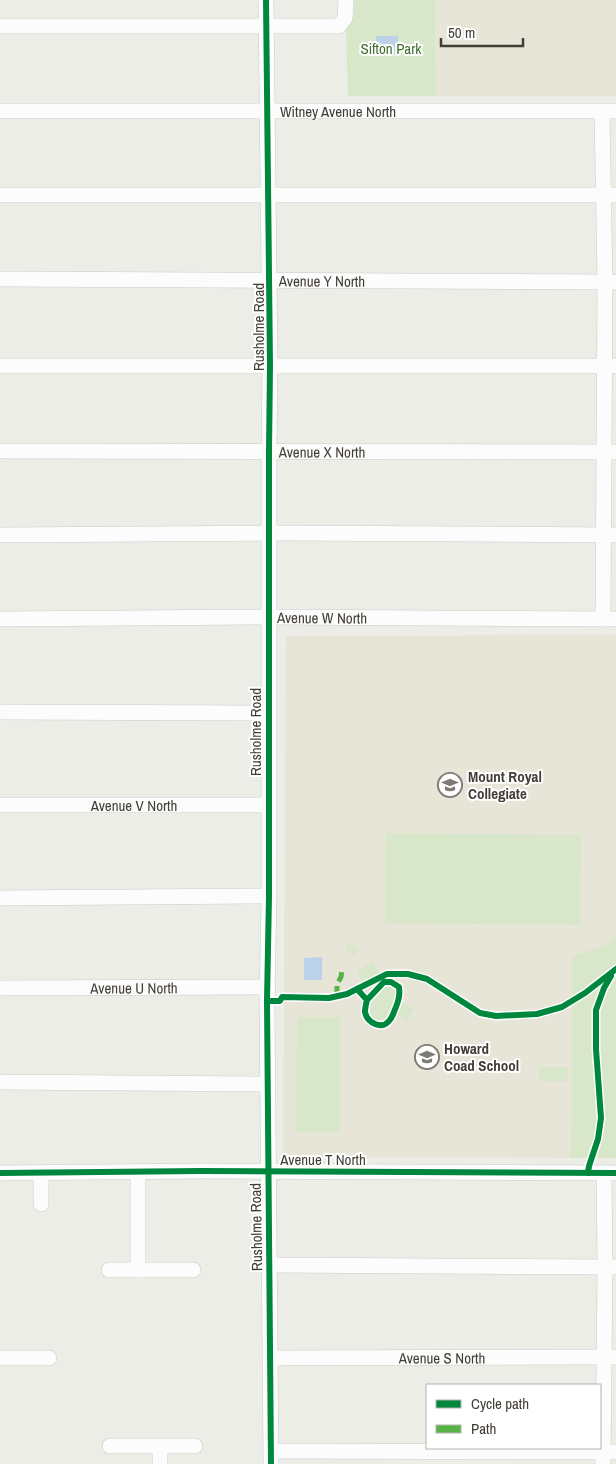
<svg xmlns="http://www.w3.org/2000/svg" width="616" height="1464" font-family="'Archivo Narrow',sans-serif">
	<style>
		.education { fill: #e7e5d8 }
		.green { fill: #d8e6ca }
		.water { fill: #bbd2e8 }
		.lines { fill: none; stroke-linecap: round; stroke-linejoin: round }
		.minor-casing { stroke: #cbcac5; stroke-width: 16 }
		.minor { stroke: #fcfcfc; stroke-width: 15 }
		.quiet { stroke: #57b346; stroke-width: 5; stroke-dasharray: 10 5; stroke-linecap: butt }
		.cycleway-casing { stroke: #fff; stroke-width: 9 }
		.cycleway { stroke: #00873e; stroke-width: 6 }
		.labels { text-anchor: middle; dominant-baseline: central; stroke-width: 4; stroke-linejoin: round; paint-order: stroke }
		.park-label { font-size: 15px; fill: #406e2f; stroke: #fff }
		.street-label { font-size: 15px; fill: #423e35; stroke: #fff }
		.poi-label { font-size: 15px; font-weight: bold; fill: #423e35; stroke: #fff; text-anchor: start }
	</style>
	<rect width="100%" height="100%" fill="#edede8"/>
	<g class="education">
		<path d="M435 0H616V96H436Z"/>
		<path d="M616 635V935L606 944 572 957 571 1158 283 1157 286 636Z"/>
	</g>
	<g class="green">
		<path d="M354 0H435L436 96H348L346 28 354 16Z"/>
		<path d="M386 833 581 835 580 925 385 923Z"/>
		<path d="M616 935V1158H571L572 957 606 944Z"/>
		<path d="M350 942 360 949 355 956 345 949Z"/>
		<path d="M373 962 379 973 362 982 356 970Z"/>
		<path d="M386 984H390L397 988C399 997 391 1013 387 1021 376 1025 370 1022 366 1011L372 998Z"/>
		<path d="M401 1001 414 1009 407 1021 396 1014Z"/>
		<path d="M297 1017H340V1132H296Z"/>
		<rect x="539" y="1067" width="29" height="14"/>
	</g>
	<g class="water">
		<path d="M376 36H398V54L376 53Z"/>
		<path d="M322 957V980H304V958Z"/>
	</g>
	<g class="lines">
		<defs>
			<g id="minor">
				<path d="M266 0 270 366 269 451V896L267 1001 271 1464"/>
				<path d="M0 26H339L345 18 346 0"/>
				<path id="s1" d="M0 111H616"/>
				<path d="M602 112 605 282 603 619"/>
				<path d="M0 195H616"/>
				<path id="s2" d="M0 279 616 282"/>
				<path d="M0 366H616"/>
				<path id="s3" d="M0 451 616 452"/>
				<path d="M0 535 279 533 616 535"/>
				<path id="s4" d="M0 619 268 617 616 619"/>
				<path d="M0 712 268 713"/>
				<path id="s5" d="M0 805H268"/>
				<path d="M0 898 269 896"/>
				<path id="s6" d="M0 988 268 987"/>
				<path d="M0 1082 268 1084"/>
				<path d="M0 1173 201 1171 616 1173"/>
				<path d="M41 1173V1204"/>
				<path d="M269 1265 616 1267"/>
				<path d="M109 1270H138V1172"/>
				<path d="M138 1270H193"/>
				<path d="M0 1358H49"/>
				<path id="s7" d="M270 1358 616 1357"/>
				<path d="M110 1446H195"/>
				<path d="M271 1451 616 1452"/>
				<path d="M160 1464V1446"/>
				<path d="M603 1464 605 1267 604 1173"/>
			</g>
		</defs>
		<use href="#minor" class="minor-casing"/>
		<use href="#minor" class="minor"/>
		<path class="quiet" d="M337 996V984L341 977 342 970"/>
		<defs>
			<g id="cycleway">
				<path d="M266 0 270 366 269 451V896L267 1001 271 1464"/>
				<path d="M357 989 367 1000C366 1004 365 1009 365 1012 367 1023 382 1030 389 1021 393 1017 394 1011 396 1007 399 999 400 995 399 987L391 982H384L367 1000"/>
				<path d="M267 1001H280L282 997 329 998 347 994 387 974H408L427 979 480 1013 496 1016 537 1014 562 1007 585 993 616 969"/>
				<path d="M0 1173 201 1171 616 1173"/>
				<path d="M588 1173 589 1166 598 1139 601 1118 596 1049V1010L604 988 611 976"/>
			</g>
		</defs>
		<use href="#cycleway" class="cycleway-casing"/>
		<use href="#cycleway" class="cycleway"/>
	</g>
	<defs>
		<symbol id="school-ring" viewBox="-11 -11 22 22"><circle r="9.5" fill="#fff" stroke="#7e7b74" stroke-width="1.5"/><path d="M0-5L7-2L0 1L-7-2ZM-4 1L0 2.5L4 1V4Q0 6-4 4Z" fill="#7e7b74"/></symbol>
	</defs>
	<g fill-rule="evenodd">
		<use href="#school-ring" x="436" y="771" width="28" height="28"/>
		<use href="#school-ring" x="413" y="1043" width="28" height="28"/>
	</g>
	<g class="labels">
		<g class="park-label">
			<text x="391" y="48">Sifton Park</text>
		</g>
		<g class="street-label">
			<text stroke="none"><textPath href="#s1" startOffset="338">Witney Avenue North</textPath></text>
			<text stroke="none"><textPath href="#s2" startOffset="322">Avenue Y North</textPath></text>
			<text transform="translate(258 327) rotate(-90)">Rusholme Road</text>
			<text stroke="none"><textPath href="#s3" startOffset="322">Avenue X North</textPath></text>
			<text stroke="none"><textPath href="#s4" startOffset="322">Avenue W North</textPath></text>
			<text transform="translate(255 732) rotate(-90)">Rusholme Road</text>
			<text stroke="none"><textPath href="#s5" startOffset="134">Avenue V North</textPath></text>
			<text stroke="none"><textPath href="#s6" startOffset="134">Avenue U North</textPath></text>
			<text x="323" y="1159">Avenue T North</text>
			<text transform="translate(256 1227) rotate(-91)">Rusholme Road</text>
			<text stroke="none"><textPath href="#s7" startOffset="172">Avenue S North</textPath></text>
		</g>
		<g class="poi-label">
			<text x="468" y="776">Mount Royal<tspan x="468" dy="17">Collegiate</tspan></text>
			<text x="444" y="1048">Howard<tspan x="444" dy="17">Coad School</tspan></text>
		</g>
	</g>
	<rect x="426" y="1384" width="175" height="65" fill="#ffffff" stroke="#b3b2ae"/>
	<rect x="436" y="1400" width="25" height="8" fill="#00873e" stroke="#b3b2ae"/>
	<text x="471" y="1409" font-size="15" fill="#423e35">Cycle path</text>
	<rect x="436" y="1425" width="25" height="8" fill="#57b346" stroke="#b3b2ae"/>
	<text x="471" y="1434" font-size="15" fill="#423e35">Path</text>
	<path d="M441 38v8h82v-8" fill="none" stroke="#423e35" stroke-width="2.5"/>
	<text x="448" y="38" font-size="15" fill="#423e35" stroke="#ffffff" stroke-width="4" paint-order="stroke">50 m</text>
</svg>
